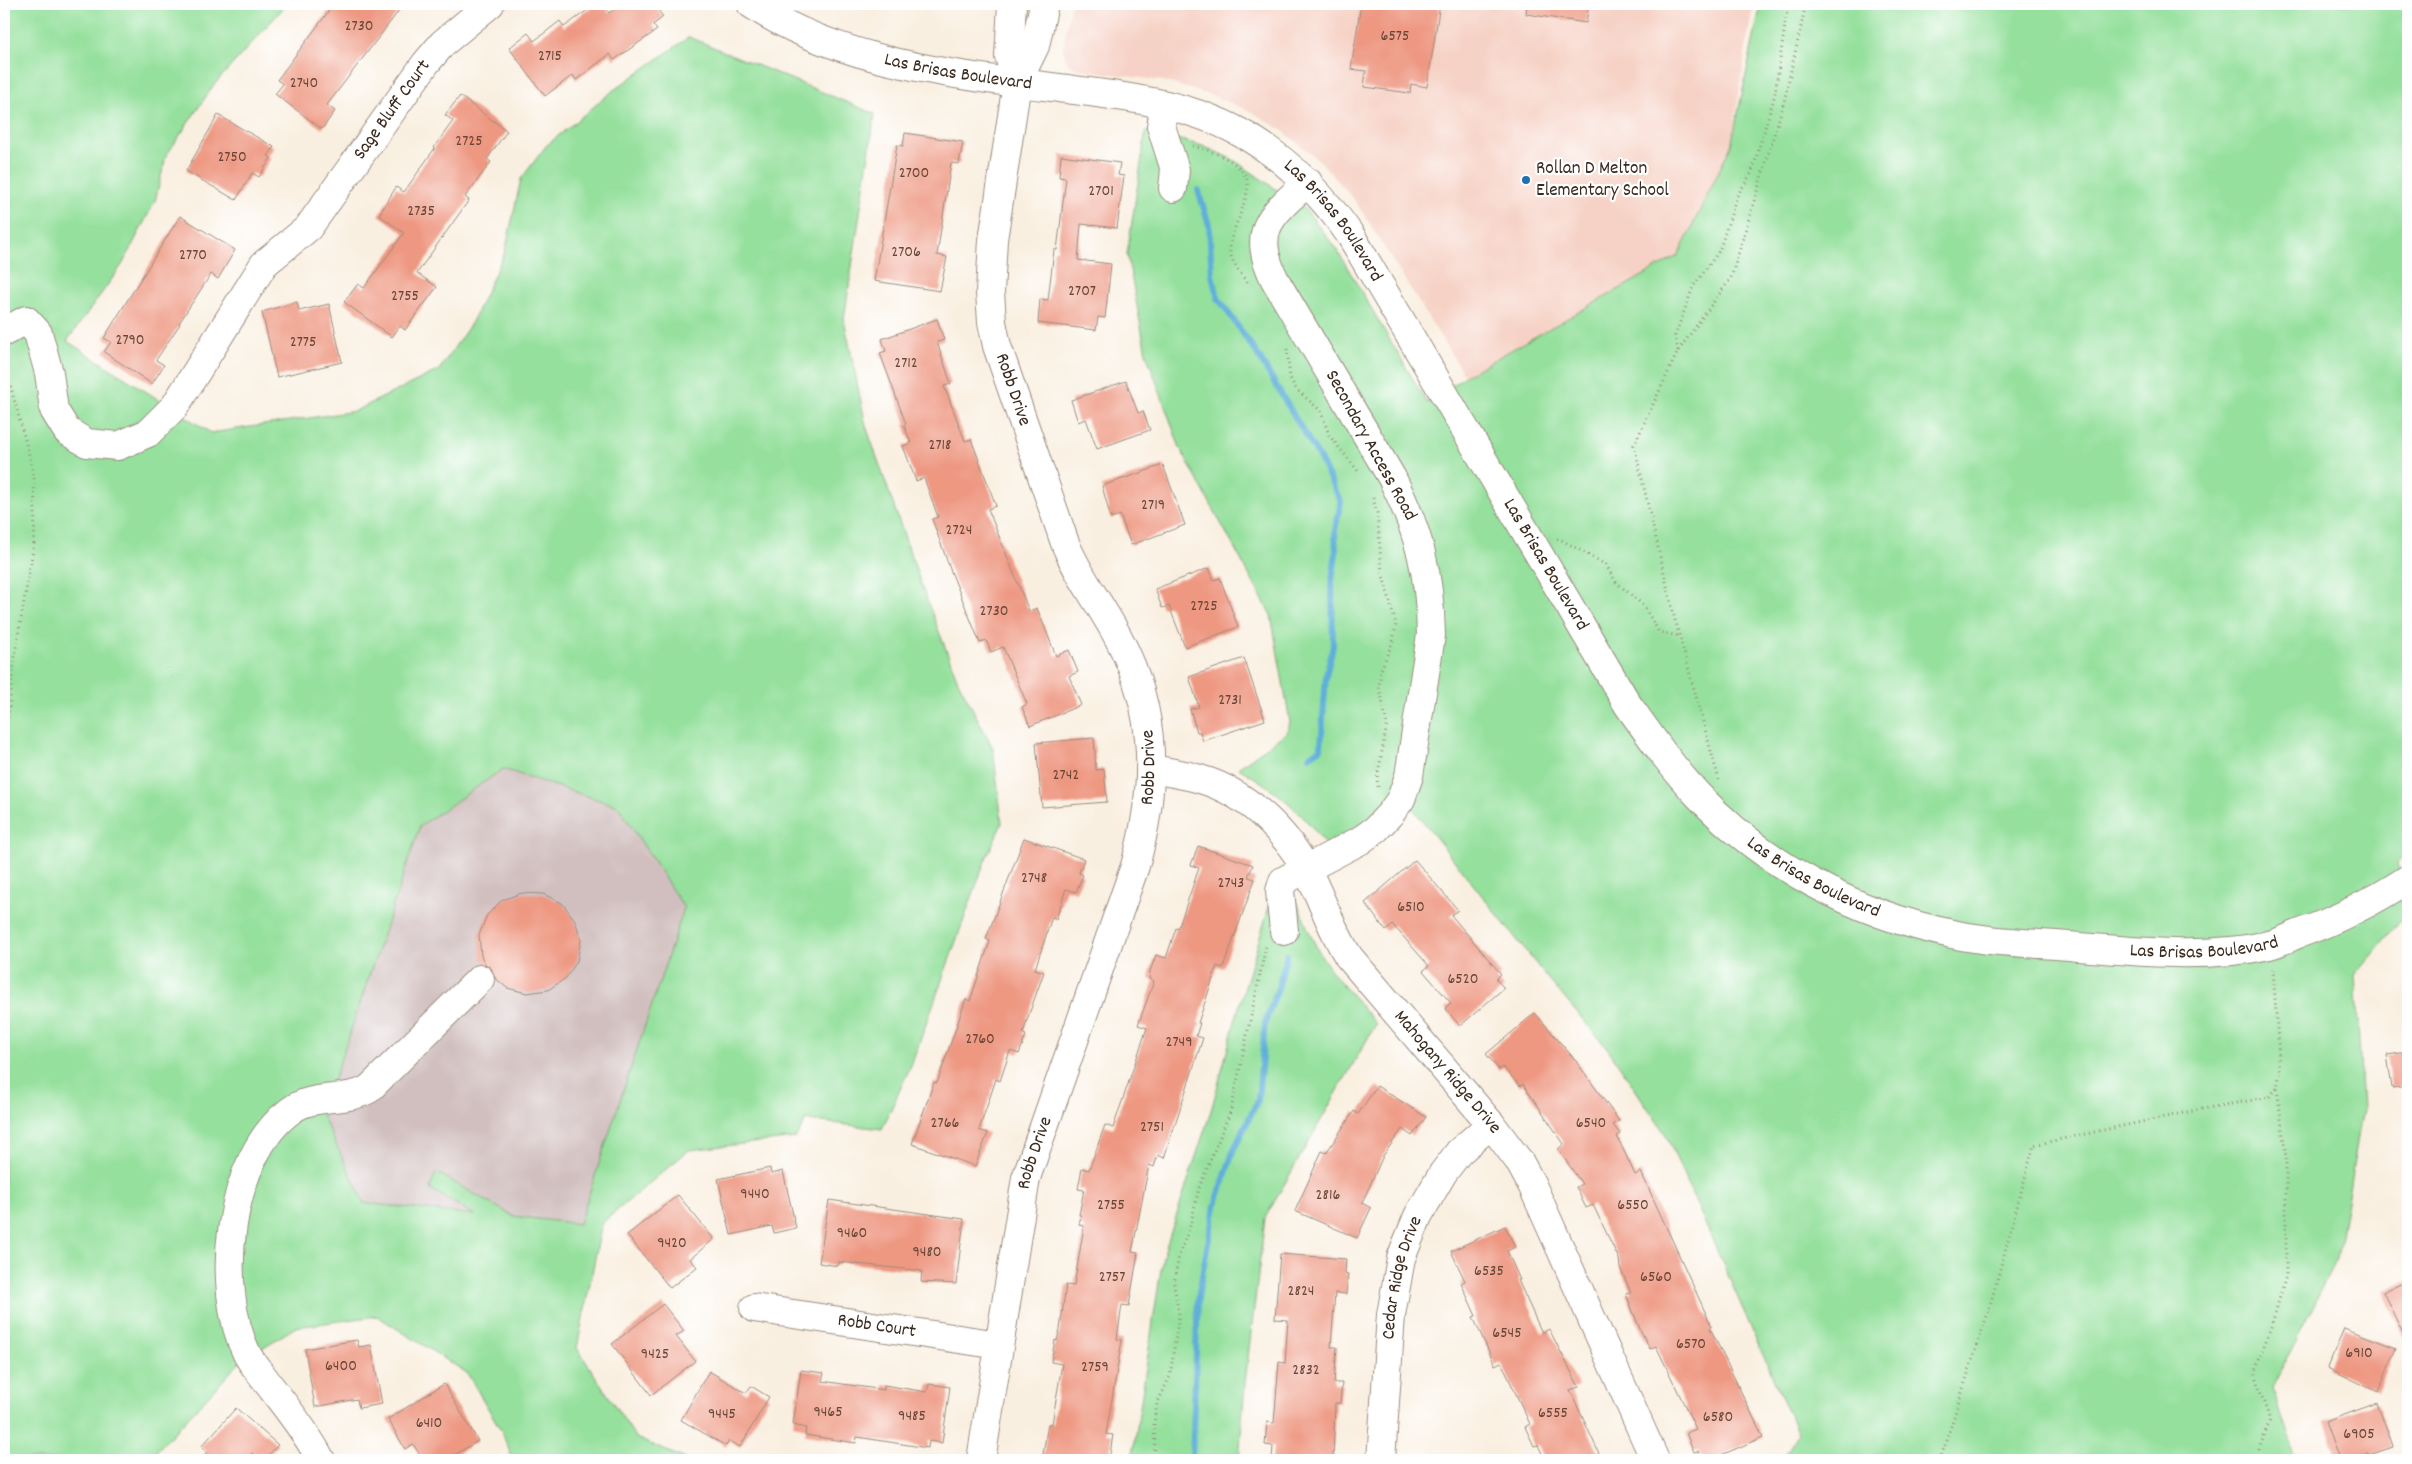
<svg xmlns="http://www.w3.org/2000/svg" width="2412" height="1464" font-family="Dekko,sans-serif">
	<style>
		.built { fill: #f6d1c5 }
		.industrial { fill: #d1bfbf }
		.green { fill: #94e09c; stroke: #68855d; fill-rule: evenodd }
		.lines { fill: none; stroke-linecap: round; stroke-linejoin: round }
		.stream { stroke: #5fafd9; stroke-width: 6 }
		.building { fill: #ee9882 }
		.minor-casing { stroke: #9a8c7f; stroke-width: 30 }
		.path { stroke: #9a8c7f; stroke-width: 3; stroke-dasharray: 1 4; stroke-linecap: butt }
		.minor { stroke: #fff; stroke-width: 28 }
		.poi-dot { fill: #1f6fb2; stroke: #fff; stroke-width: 2 }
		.labels { text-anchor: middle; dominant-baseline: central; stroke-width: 4.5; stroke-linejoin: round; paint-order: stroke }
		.number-label { font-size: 16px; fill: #684637 }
		.street-label { font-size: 19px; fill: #3b2a1e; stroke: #fff }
		.poi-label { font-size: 19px; fill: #3b2a1e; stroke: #fff; text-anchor: start }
	</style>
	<rect width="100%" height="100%" fill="#fff"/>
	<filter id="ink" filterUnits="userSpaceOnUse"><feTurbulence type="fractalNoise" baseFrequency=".02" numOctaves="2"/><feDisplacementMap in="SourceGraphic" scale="10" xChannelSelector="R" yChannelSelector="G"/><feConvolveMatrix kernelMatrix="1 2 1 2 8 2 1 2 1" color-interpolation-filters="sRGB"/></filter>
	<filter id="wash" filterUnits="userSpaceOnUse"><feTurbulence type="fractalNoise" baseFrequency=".0096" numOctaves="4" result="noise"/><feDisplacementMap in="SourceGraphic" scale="20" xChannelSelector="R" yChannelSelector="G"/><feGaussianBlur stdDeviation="1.12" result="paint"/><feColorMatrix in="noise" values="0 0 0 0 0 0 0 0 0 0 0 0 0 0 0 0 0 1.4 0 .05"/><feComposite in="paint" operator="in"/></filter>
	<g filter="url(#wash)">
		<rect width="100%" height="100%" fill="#f9efe0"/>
		<path class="built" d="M1071 4H1753L1731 146 1678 256 1465 376 1354 199 1320 161 1283 131 1252 112 1214 96 1163 81 1076 69 1068 64 1063 49Z"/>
		<path class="industrial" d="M503 769 618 806 684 908 579 1224 513 1216 437 1172 477 1215 364 1203 322 1115 420 826Z"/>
		<g class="green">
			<path d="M4 4H287L213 86 166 156 155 201 122 265 67 341 211 433 355 411 439 370 472 322 505 252 521 179 546 146 615 89 689 37 875 114 844 319 866 426 922 587 958 681 993 748 1002 823 985 861 912 1063 882 1129 806 1120 796 1138 689 1150 602 1223 577 1348 636 1438 688 1460H513L501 1430 467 1373 377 1316 296 1327 241 1361 148 1460H4ZM503 769 618 806 684 908 579 1224 513 1216 436 1172 430 1189 475 1215 364 1203 322 1115 420 826Z"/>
			<path d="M1761 4H2408V853L2397 863 2408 911 2355 975 2363 1108 2337 1259 2272 1388 2297 1460H1782L1798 1434 1666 1135 1608 1049 1548 979 1411 806 1378 813 1327 846C1304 814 1274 787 1238 768L1287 732 1290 722 1271 615 1180 448 1146 353 1127 254 1146 131 1203 146 1234 160 1307 211 1337 250 1427 403 1465 376 1678 256 1731 146Z"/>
			<path d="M1281 867C1296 893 1303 922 1317 948 1332 976 1356 999 1376 1024L1265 1218 1245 1382 1239 1460H1132L1163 1256 1211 1111 1238 1010Z"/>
		</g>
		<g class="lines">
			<g class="stream">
				<path d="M1198 190 1209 225 1212 275 1218 298 1256 352 1320 459 1341 502 1335 530 1336 554 1332 580 1333 646 1326 676 1321 748 1310 756"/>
				<path d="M1192 1460 1198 1297 1215 1206 1234 1149 1258 1100 1265 1023 1278 988 1287 955"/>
			</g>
		</g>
		<g id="blocks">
			<g class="building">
				<path d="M334 4H404L327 105 335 111 322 129 275 94 283 84 277 80Z"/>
				<path d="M596 4H603L609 13 621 4H654L663 17 653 25 657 30 614 60 610 54 576 80 573 75 545 96 509 48 528 33 534 41 560 21 564 27Z"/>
				<path d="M1361 4H1440L1427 87 1411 84 1410 93 1364 87 1366 71 1351 69Z"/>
				<path d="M1527 4H1589L1586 23 1526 14Z"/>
				<path d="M460 96 507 131 487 159 491 162 465 197 469 200 417 273 437 287 405 330 400 326 392 337 344 302 358 284 364 288 404 233 379 215 396 187 404 192 435 148 434 147 453 121 445 115Z"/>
				<path d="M218 115 274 147 268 156 271 158 259 177 252 173 236 200 186 171Z"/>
				<path d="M905 133 963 142 959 164 951 163 937 255 947 257 940 291 874 281 897 145 903 146Z"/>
				<path d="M1061 155 1120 163 1118 175 1124 176 1117 228 1081 224 1078 260 1111 264 1105 318 1098 317 1096 330 1038 323 1040 299 1048 300 1054 250H1057L1066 178 1059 177Z"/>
				<path d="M180 216 235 250 218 279 211 274 179 323 180 324 156 360 164 365 152 384 104 352 111 342 104 338Z"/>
				<path d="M297 302 299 311 329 304 342 362 277 377 262 312Z"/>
				<path d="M937 319 944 340 937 342 951 384 944 386 965 441 971 439 989 487 996 506 988 509 1029 611 1037 608 1056 656 1069 650 1078 672 1069 676 1081 705 1030 726 1022 707 1027 704 1003 647 991 652 986 640 980 643 950 569 932 519 938 517 924 478 916 481 903 446 911 443 904 425 906 424 880 353 886 351 882 339Z"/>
				<path d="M1126 381 1138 413 1143 411 1150 430 1097 449 1086 419 1078 422 1071 400Z"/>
				<path d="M1163 465 1185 525 1131 545 1120 515 1111 519 1102 486Z"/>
				<path d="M1209 568 1214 580 1220 578 1238 627 1185 647 1169 606 1162 608 1155 589Z"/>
				<path d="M1244 658 1265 720 1203 741 1200 732H1197L1190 709 1199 707 1189 677Z"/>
				<path d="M1094 738 1096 770 1104 769 1107 802 1042 807 1036 743Z"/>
				<path d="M1024 838 1084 859 1079 873 1083 875 1076 892 1066 889 1056 919 1052 917 1035 969 1044 972 1027 1020 1023 1034 1026 1035 1019 1054 1010 1051 1000 1081 996 1079 979 1130 988 1133 975 1166 912 1144 934 1082 937 1083 966 999 970 1001 990 941 986 939Z"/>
				<path d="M1198 846 1253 865 1248 877 1255 879 1223 968 1217 966 1198 1023H1200L1196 1036 1203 1038 1164 1158 1158 1155 1154 1167 1149 1165 1132 1252 1138 1253 1129 1306 1122 1305 1117 1339 1122 1340 1106 1434 1113 1435 1109 1460H1042L1048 1424H1052L1062 1364 1051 1362 1055 1340 1057 1341 1060 1329 1066 1285 1074 1286 1084 1226 1079 1225 1081 1215H1079L1084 1190 1078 1189 1082 1168 1089 1170 1105 1125 1113 1128 1147 1028 1138 1025 1154 981 1149 979 1150 971 1156 955 1166 958 1176 928 1178 929 1199 868 1191 865Z"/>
				<path d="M1415 860 1458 910 1451 915 1501 974 1496 979 1504 988 1460 1026 1445 1008 1451 1003 1423 971 1429 966 1393 925 1386 931 1365 903Z"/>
				<path d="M522 893 543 894 562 903 575 920 581 940 577 961 566 978 548 990 527 993 507 988 495 978 491 968 485 964 481 956 479 935 487 915 502 900Z"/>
				<path d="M1535 1013 1576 1061 1619 1121 1613 1125 1620 1134 1617 1136 1635 1175 1641 1172 1712 1327 1710 1328 1763 1437 1710 1460H1702L1698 1451 1694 1452 1686 1433 1696 1429 1656 1346 1650 1349 1640 1329 1626 1294 1631 1292 1620 1268 1619 1259 1593 1205 1586 1208 1576 1187 1582 1184 1558 1149 1564 1144 1523 1084 1520 1086 1503 1067 1499 1070 1486 1054Z"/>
				<path d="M2408 1052V1086L2392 1088 2387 1055Z"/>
				<path d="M1377 1086 1426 1117 1412 1136 1402 1129 1383 1156 1362 1203 1371 1208 1357 1238 1295 1211 1322 1151 1326 1153 1354 1111 1358 1114Z"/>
				<path d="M770 1168 771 1174 783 1171 796 1228 774 1233 772 1226 731 1235 718 1179Z"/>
				<path d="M678 1195 714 1239 690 1259 697 1267 670 1288 627 1235Z"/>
				<path d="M829 1200 964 1219 956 1284 921 1282 922 1271 839 1262 838 1266 819 1263Z"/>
				<path d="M1505 1226 1515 1247 1507 1251 1520 1280H1518L1542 1333 1549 1329 1579 1387 1570 1390 1602 1460H1545L1538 1445 1534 1446 1525 1427 1530 1424 1501 1362 1495 1365 1473 1317 1476 1316 1461 1283 1465 1281 1451 1251Z"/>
				<path d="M1280 1254 1346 1259 1345 1273 1348 1274 1346 1294 1335 1293 1331 1347H1337L1334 1383H1342L1340 1403H1335L1333 1460H1272L1273 1446 1265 1445 1267 1422 1274 1423 1279 1362 1285 1363 1288 1320 1275 1319Z"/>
				<path d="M2408 1280V1344L2383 1292Z"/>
				<path d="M663 1304 684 1331 676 1336 695 1361 651 1395 612 1344Z"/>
				<path d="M2344 1328 2396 1348 2378 1392 2328 1368Z"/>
				<path d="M357 1340 359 1347 371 1345 382 1404 359 1408 357 1399 315 1407 305 1349Z"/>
				<path d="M801 1370 824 1373 822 1381 884 1390V1385L927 1392 929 1384 950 1387 942 1443 929 1441 928 1448 857 1437 856 1443 805 1435 806 1428 793 1425Z"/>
				<path d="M709 1371 746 1393 751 1386 769 1397 740 1447 729 1441 726 1446 681 1420Z"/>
				<path d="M444 1384 478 1441 446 1460H423L413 1444 405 1449 388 1419Z"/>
				<path d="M2377 1403 2393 1447 2369 1455 2368 1453 2346 1460H2339L2325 1422Z"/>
				<path d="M236 1408 278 1445 264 1460H260L252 1453 246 1460H199L207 1452 201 1447Z"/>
			</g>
		</g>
	</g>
	<g filter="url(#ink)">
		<use href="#blocks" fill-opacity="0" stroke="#9a8c7f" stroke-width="1"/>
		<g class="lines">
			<defs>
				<g id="minor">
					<path id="s1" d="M751 4C837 62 958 76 1059 88 1120 96 1184 102 1239 132 1286 157 1321 193 1351 236L1628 705C1650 736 1671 766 1696 793 1763 865 1856 914 1952 934 1993 943 2037 943 2079 947 2142 952 2206 959 2269 945 2278 943 2288 938 2298 934 2337 920 2373 902 2408 879"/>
					<path d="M1012 4 1009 56 1017 83"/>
					<path d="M1165 105 1161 126 1175 170 1173 188"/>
					<path id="s2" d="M4 332 26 320 38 333 49 373 54 410 67 431 87 443 118 446 148 433 175 406 264 264 308 228 426 63 443 43 490 4"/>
					<path id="s3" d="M1151 769C1168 772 1184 774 1200 779 1252 794 1295 840 1316 889 1327 913 1334 934 1349 957L1491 1124 1519 1161 1532 1185 1655 1460"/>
					<path d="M1284 931 1280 891 1283 881 1361 840 1376 829 1390 814 1401 799 1409 776 1431 635C1430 574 1419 532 1392 478L1275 280C1250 230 1271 215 1308 182"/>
					<path id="s4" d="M754 1308 999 1345"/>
					<path d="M321 1460C306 1432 286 1407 267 1382 261 1373 252 1364 247 1354 214 1287 228 1157 290 1111 313 1093 344 1103 369 1089L480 979"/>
					<path id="s5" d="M981 1460 1026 1178 1135 866C1157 787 1158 713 1119 639 1102 606 1079 578 1065 543L997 346 992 322 990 292 993 240 1017 83 1035 46 1044 4"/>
					<path id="s6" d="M1381 1460 1391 1315 1401 1258 1418 1216 1443 1173 1459 1152 1491 1124"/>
				</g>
			</defs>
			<use href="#minor" class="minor-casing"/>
			<g class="path">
				<path d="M1193 146C1210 150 1241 161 1247 180 1250 191 1242 207 1239 218 1235 227 1229 241 1230 251 1231 263 1243 276 1249 285"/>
				<path d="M1287 349 1290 378 1296 389 1321 411 1329 435 1358 471"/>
				<path d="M1678 351 1675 336 1693 287 1719 251 1737 196 1752 172 1775 94 1788 4"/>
				<path d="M4 362 30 458 34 479 35 512 34 544 16 648 4 750"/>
				<path d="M1373 498 1377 512 1382 572 1396 624 1393 641 1381 670 1379 685 1387 724 1377 779 1378 787"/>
				<path d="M1557 539H1560L1606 565 1616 582 1643 605 1659 632 1679 636"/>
				<path d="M1719 780 1675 620 1634 445 1678 351 1731 278 1784 102 1806 4"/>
				<path d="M1155 1460 1154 1423 1157 1404 1170 1376 1179 1315 1174 1284 1179 1255 1189 1230 1199 1188 1231 1110 1266 946"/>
				<path d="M1940 1460 1989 1309 2034 1145 2197 1110 2270 1097 2277 1088 2280 1072 2273 969"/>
				<path d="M2260 1460 2259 1449 2270 1420 2261 1394 2255 1371 2272 1324 2286 1276V1158L2277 1088"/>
			</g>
			<use href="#minor" class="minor"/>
		</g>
	</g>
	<circle class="poi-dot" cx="1526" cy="180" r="5"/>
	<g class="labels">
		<g class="number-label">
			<text x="359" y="26">2730</text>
			<text x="1395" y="36">6575</text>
			<text x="550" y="56">2715</text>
			<text x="304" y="83">2740</text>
			<text x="469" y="141">2725</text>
			<text x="232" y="157">2750</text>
			<text x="914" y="173">2700</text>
			<text x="1101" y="191">2701</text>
			<text x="421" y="211">2735</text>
			<text x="906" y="252">2706</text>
			<text x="193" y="255">2770</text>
			<text x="1082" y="291">2707</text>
			<text x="405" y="296">2755</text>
			<text x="130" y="340">2790</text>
			<text x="303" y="342">2775</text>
			<text x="906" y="363">2712</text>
			<text x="940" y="445">2718</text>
			<text x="1153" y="505">2719</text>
			<text x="959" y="530">2724</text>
			<text x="1204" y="606">2725</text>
			<text x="994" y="611">2730</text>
			<text x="1230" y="700">2731</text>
			<text x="1066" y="775">2742</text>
			<text x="1034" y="878">2748</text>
			<text x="1231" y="883">2743</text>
			<text x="1411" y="907">6510</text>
			<text x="1463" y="979">6520</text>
			<text x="980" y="1039">2760</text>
			<text x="1179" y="1042">2749</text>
			<text x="945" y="1123">2766</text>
			<text x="1591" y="1123">6540</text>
			<text x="1152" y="1127">2751</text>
			<text x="755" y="1194">9440</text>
			<text x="1328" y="1195">2816</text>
			<text x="1111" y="1205">2755</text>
			<text x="1633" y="1205">6550</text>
			<text x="852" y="1233">9460</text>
			<text x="672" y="1243">9420</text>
			<text x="927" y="1252">9480</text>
			<text x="1489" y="1271">6535</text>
			<text x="1112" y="1277">2757</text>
			<text x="1656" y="1277">6560</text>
			<text x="1301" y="1291">2824</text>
			<text x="1507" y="1333">6545</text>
			<text x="1691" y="1344">6570</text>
			<text x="2359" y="1353">6910</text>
			<text x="655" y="1354">9425</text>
			<text x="341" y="1366">6400</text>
			<text x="1095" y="1367">2759</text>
			<text x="1306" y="1370">2832</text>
			<text x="828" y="1412">9465</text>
			<text x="1553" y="1413">6555</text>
			<text x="722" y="1414">9445</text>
			<text x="912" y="1416">9485</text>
			<text x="1718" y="1417">6580</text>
			<text x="429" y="1423">6410</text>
			<text x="2359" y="1434">6905</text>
		</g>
		<g class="street-label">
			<text stroke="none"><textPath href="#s1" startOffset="220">Las Brisas Boulevard</textPath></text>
			<text stroke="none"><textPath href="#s2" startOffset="641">Sage Bluff Court</textPath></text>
			<text stroke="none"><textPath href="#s1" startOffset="640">Las Brisas Boulevard</textPath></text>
			<text transform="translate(1012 390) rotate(71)">Robb Drive</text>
			<text transform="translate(1370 446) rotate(61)">Secondary Access Road</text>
			<text stroke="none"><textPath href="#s1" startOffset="1045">Las Brisas Boulevard</textPath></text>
			<text stroke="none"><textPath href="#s5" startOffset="716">Robb Drive</textPath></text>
			<text stroke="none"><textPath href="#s1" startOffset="1465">Las Brisas Boulevard</textPath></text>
			<text stroke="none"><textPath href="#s1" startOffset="1869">Las Brisas Boulevard</textPath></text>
			<text stroke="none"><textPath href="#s3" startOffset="442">Mahogany Ridge Drive</textPath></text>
			<text stroke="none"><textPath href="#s5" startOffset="312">Robb Drive</textPath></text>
			<text stroke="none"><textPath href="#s6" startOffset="184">Cedar Ridge Drive</textPath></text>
			<text stroke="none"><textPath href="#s4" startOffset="124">Robb Court</textPath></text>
		</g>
		<g class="poi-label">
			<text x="1536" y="169">Rollan D Melton<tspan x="1536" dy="22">Elementary School</tspan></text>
		</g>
	</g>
	<rect width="2412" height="1464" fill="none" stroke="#fff" stroke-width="20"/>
</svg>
